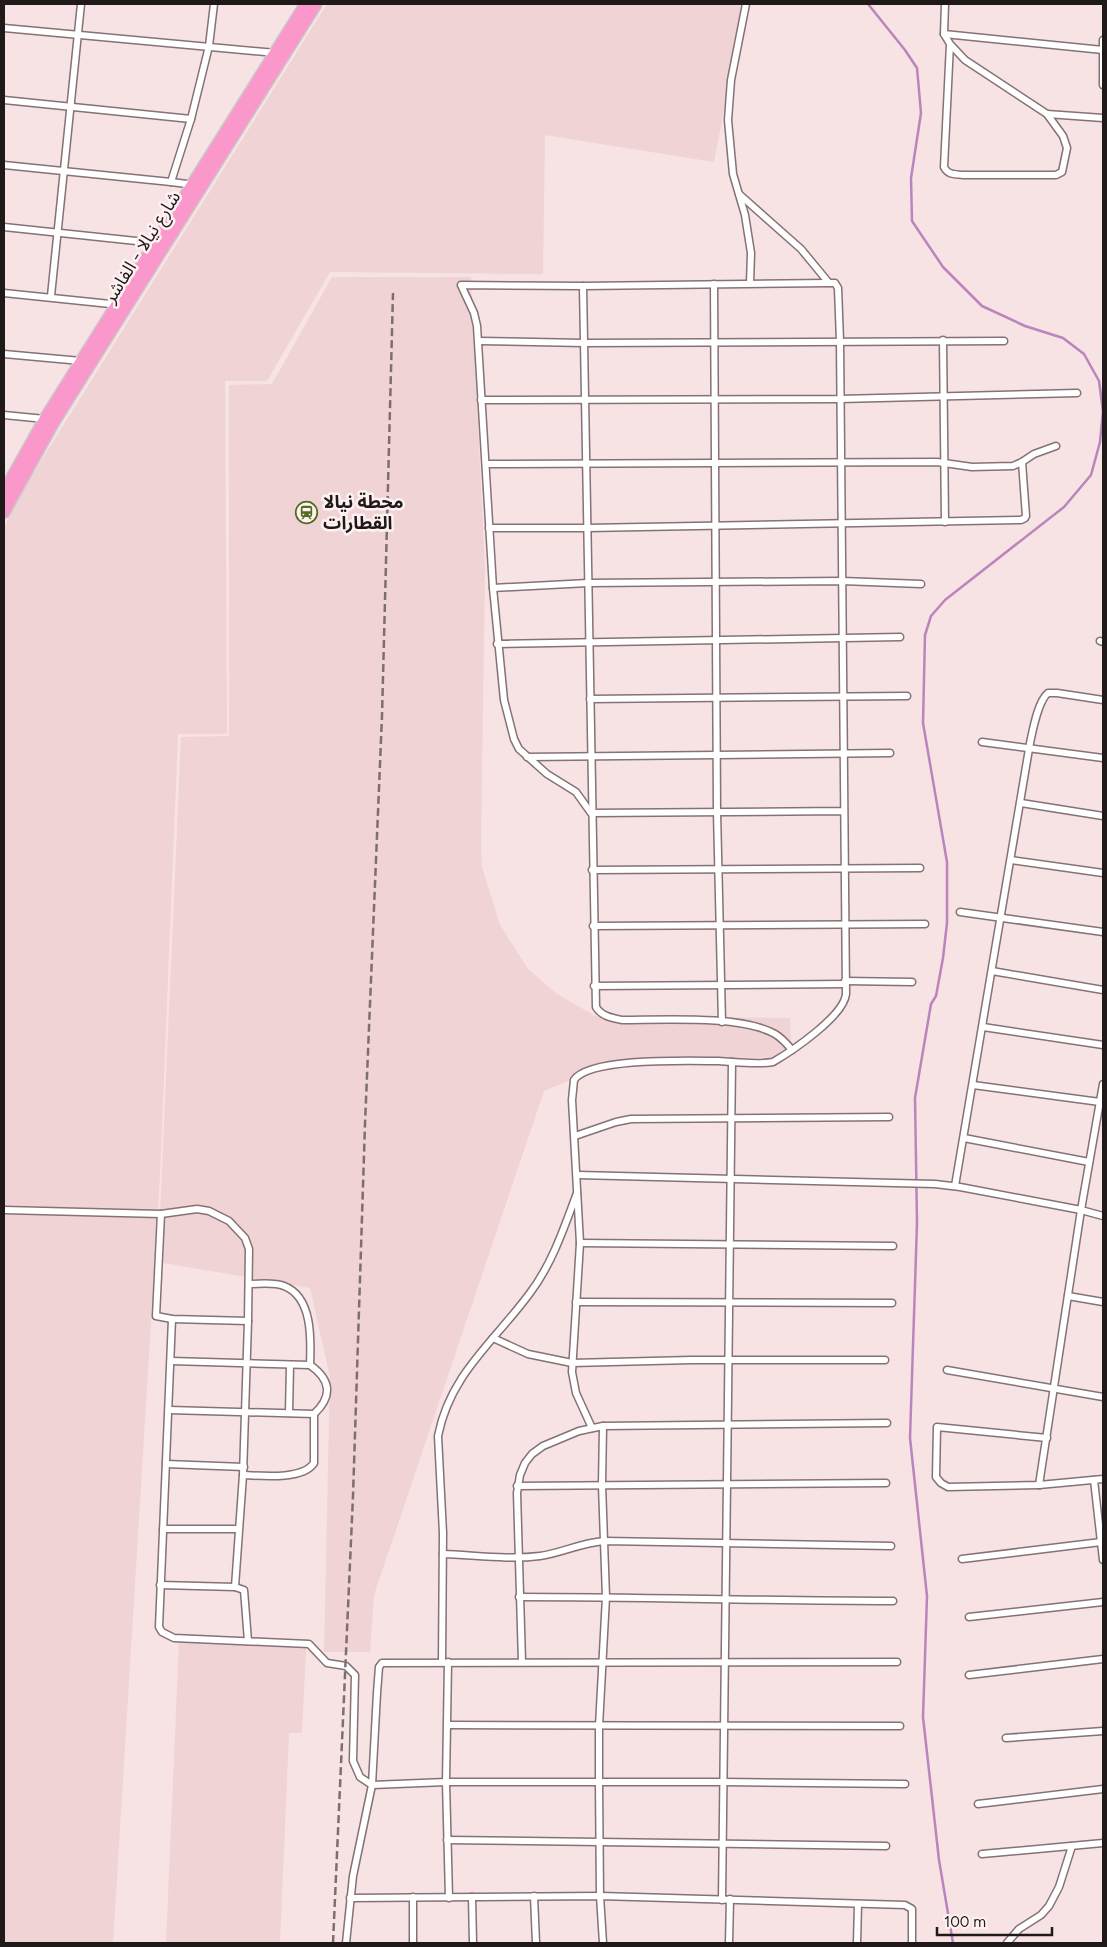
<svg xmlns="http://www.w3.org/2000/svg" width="1107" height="1947" font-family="Figtree,'Noto Sans Arabic',sans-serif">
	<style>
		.built { fill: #f0d3d5 }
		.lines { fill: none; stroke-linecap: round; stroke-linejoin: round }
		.stream { stroke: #ba85bc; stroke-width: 2.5 }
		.street-casing { stroke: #847274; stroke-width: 9 }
		.highway-casing { stroke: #c9c8c8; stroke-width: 14 }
		.street { stroke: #fff; stroke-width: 6 }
		.highway { stroke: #fb98cb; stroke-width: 11 }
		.rail { stroke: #7c6f70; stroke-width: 2.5; stroke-dasharray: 8 4; stroke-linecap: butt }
		.labels { text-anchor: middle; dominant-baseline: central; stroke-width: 5; stroke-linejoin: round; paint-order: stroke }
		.street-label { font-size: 18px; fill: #20191a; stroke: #fef1f2 }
		.poi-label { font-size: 18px; font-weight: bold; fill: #20191a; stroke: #fef1f2; text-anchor: start }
	</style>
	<rect width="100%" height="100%" fill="#f7e2e4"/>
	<g class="built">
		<path d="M327 4H744L714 162 545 135 543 274 330 272 267 381H225L227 734H178L160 1175 113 1943H4V529L14 504Z"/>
		<path d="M332 277H471L485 570 481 844 482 867 500 925 528 969 557 994 595 1016 790 1018 791 1057 618 1060 544 1091 374 1595 370 1652H324L330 1377 310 1288 158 1262 181 737 229 736V385L272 384Z"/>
		<path d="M179 1642 306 1648 302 1733H289L280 1943H166Z"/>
	</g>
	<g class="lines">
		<path class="stream" d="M868 4 905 50 917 68 921 113 911 178 912 221 943 267 982 306 1025 326 1063 338 1084 354 1099 381 1103 411 1100 442 1091 475 1064 507 945 600 931 616 925 635 923 723 947 862V923L943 958 936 996 931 1004 915 1098 917 1223 910 1438 927 1596 923 1717 939 1860 953 1943"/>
		<defs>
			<g id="street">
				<path d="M746 4 731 80 728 120 733 174 745 215 751 253 750 283"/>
				<path d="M945 4 944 34 950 44 965 60 1047 114 1063 136 1067 148 1062 172 1056 175H963C954 174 948 175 944 167L950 44"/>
				<path d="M4 28 276 53"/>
				<path d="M944 34 1103 50"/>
				<path d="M1103 40V85"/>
				<path d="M4 100 191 119"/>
				<path d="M1047 114 1103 118"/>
				<path d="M4 165 171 182"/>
				<path d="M195 185 171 182 191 119 209 46 214 4"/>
				<path d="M739 194 801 249 829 283"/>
				<path d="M4 227 155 243"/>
				<path d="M714 284 717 812 722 1022"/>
				<path d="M583 286 596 1007C601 1016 612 1018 622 1020 662 1020 742 1015 775 1034 782 1038 787 1044 792 1050"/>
				<path d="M4 293 120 305"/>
				<path d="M51 296 81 4"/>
				<path d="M943 340 945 522"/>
				<path d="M479 341 584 343 1004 341"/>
				<path d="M4 354 81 361"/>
				<path d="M481 400 840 399 1077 393"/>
				<path d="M4 415 45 419"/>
				<path d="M487 464 937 462 972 467 1013 466 1022 462 1034 454 1056 446"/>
				<path d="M489 528H587L1021 520 1025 518 1026 516 1022 462"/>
				<path d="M493 588 588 583 842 581 921 584"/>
				<path d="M1100 641 1103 642"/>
				<path d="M497 644 900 637"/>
				<path d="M590 699 907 696"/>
				<path d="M982 742 1103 758"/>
				<path d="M527 757 890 753"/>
				<path d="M1021 803 1103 816"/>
				<path d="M1011 860 1103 873"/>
				<path d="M592 870 920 868"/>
				<path d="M960 912 1103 932"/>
				<path d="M593 926 925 924"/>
				<path d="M992 971 1103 990"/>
				<path d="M845 981 912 982"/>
				<path d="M594 986 845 984"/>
				<path d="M983 1027 1103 1045"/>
				<path d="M973 1085 1100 1102"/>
				<path d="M575 1136 616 1122 631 1119 889 1117"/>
				<path d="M964 1138 1089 1162"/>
				<path d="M578 1175 935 1184 960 1187 1081 1210 1103 1216"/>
				<path d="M955 1186 1030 743C1033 729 1038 701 1048 693H1057L1103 700"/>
				<path d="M4 1210 161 1214 197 1209 209 1211 229 1221 245 1238 249 1249 248 1321 243 1475 235 1587"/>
				<path d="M161 1214 156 1316 172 1319 248 1321"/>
				<path d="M580 1243 893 1246"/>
				<path d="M249 1284C260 1284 274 1282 284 1286 313 1297 311 1340 310 1365"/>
				<path d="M1068 1296 1103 1302"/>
				<path d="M576 1302 892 1303"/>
				<path d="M172 1319 159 1627 162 1632 174 1638 309 1644 327 1663 346 1666 355 1675 353 1761 360 1777 372 1785 446 1782H723L905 1784"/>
				<path d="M493 1338 528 1354 572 1363 691 1360H885"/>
				<path d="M171 1361 310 1365C331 1380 333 1396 314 1414V1463C303 1480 262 1476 243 1475"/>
				<path d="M947 1370 1103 1397"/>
				<path d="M169 1410 314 1414"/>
				<path d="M289 1413 290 1365"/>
				<path d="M603 1426 602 1485 606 1597 599 1726V1783L600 1896 603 1943"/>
				<path d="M592 1428 576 1393 572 1372 580 1243 572 1100 574 1080C590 1057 691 1061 719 1061 737 1062 756 1065 773 1062 792 1051 844 1016 846 994L840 341 838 288 835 283H829L583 286 461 285 474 313 477 326 493 588 504 700 514 739 519 749 547 774 576 792 591 813 844 811"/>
				<path d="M1047 1438 937 1427 936 1477 941 1483 948 1487 1039 1485 1103 1479"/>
				<path d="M166 1464 244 1467"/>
				<path d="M1094 1480 1103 1560"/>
				<path d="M1039 1485 1081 1210 1103 1084"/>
				<path d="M517 1486 886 1483"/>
				<path d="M163 1529H238"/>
				<path d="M443 1554C474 1555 508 1560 540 1556 562 1553 580 1543 604 1541L891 1546"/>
				<path d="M962 1559 1101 1542"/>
				<path d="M160 1585 235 1587 244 1590 248 1641"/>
				<path d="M519 1597C644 1597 768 1601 893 1601"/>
				<path d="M969 1617 1103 1602"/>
				<path d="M442 1662 443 1533 438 1436C450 1374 494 1342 530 1293 552 1264 564 1228 577 1193"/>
				<path d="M448 1662 446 1782 449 1898"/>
				<path d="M522 1662 517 1493 520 1475 525 1463 532 1454 543 1446 579 1431 603 1426 887 1423"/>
				<path d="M969 1675 1103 1659"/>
				<path d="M448 1725 900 1726"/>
				<path d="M1006 1738 1103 1731"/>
				<path d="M978 1804 1103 1789"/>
				<path d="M447 1840 886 1846"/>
				<path d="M982 1854 1103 1843"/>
				<path d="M534 1896 536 1943"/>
				<path d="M413 1897V1943"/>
				<path d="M472 1897 473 1943"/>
				<path d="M350 1898 600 1896 905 1905 912 1909V1943"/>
				<path d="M722 1900 732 1062"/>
				<path d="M346 1943 353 1876 372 1785 377 1693 379 1667 382 1663 897 1662"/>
				<path d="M729 1943 730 1899"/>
				<path d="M857 1943 858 1904"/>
				<path d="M1007 1943 1019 1929 1041 1915 1049 1906 1059 1887 1072 1846"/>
			</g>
			<g id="highway">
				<path d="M4 492 45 419 306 4"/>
				<path d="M4 512 53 423 316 4"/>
			</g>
		</defs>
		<use href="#street" class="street-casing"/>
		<use href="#highway" class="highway-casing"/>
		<use href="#street" class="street"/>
		<use href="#highway" class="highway"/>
		<path class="rail" d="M333 1943 353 1496 365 1124 382 716 393 293"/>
	</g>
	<defs>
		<symbol id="station-ring" viewBox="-11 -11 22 22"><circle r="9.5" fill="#fef1f2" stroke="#506c1f" stroke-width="1.5"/><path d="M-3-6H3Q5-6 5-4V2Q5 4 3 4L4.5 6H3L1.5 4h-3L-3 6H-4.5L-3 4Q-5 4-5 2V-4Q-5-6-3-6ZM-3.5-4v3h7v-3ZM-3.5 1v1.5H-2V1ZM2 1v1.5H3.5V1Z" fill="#506c1f"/></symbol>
	</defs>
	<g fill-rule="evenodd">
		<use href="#station-ring" x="294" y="500" width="25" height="25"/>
	</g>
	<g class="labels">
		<g class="street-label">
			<text transform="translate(142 247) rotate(-58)">شارع نيالا - الفاشر</text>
		</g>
		<g class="poi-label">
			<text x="323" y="502">محطة نيالا<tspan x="323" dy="21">القطارات</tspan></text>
		</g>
	</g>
	<rect width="1107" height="1947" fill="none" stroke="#20191a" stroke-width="10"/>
	<path d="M937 1927v8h115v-8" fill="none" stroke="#20191a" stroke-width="2.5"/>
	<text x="944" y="1927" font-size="15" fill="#20191a" stroke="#fef1f2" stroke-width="4" paint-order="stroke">100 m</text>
</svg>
